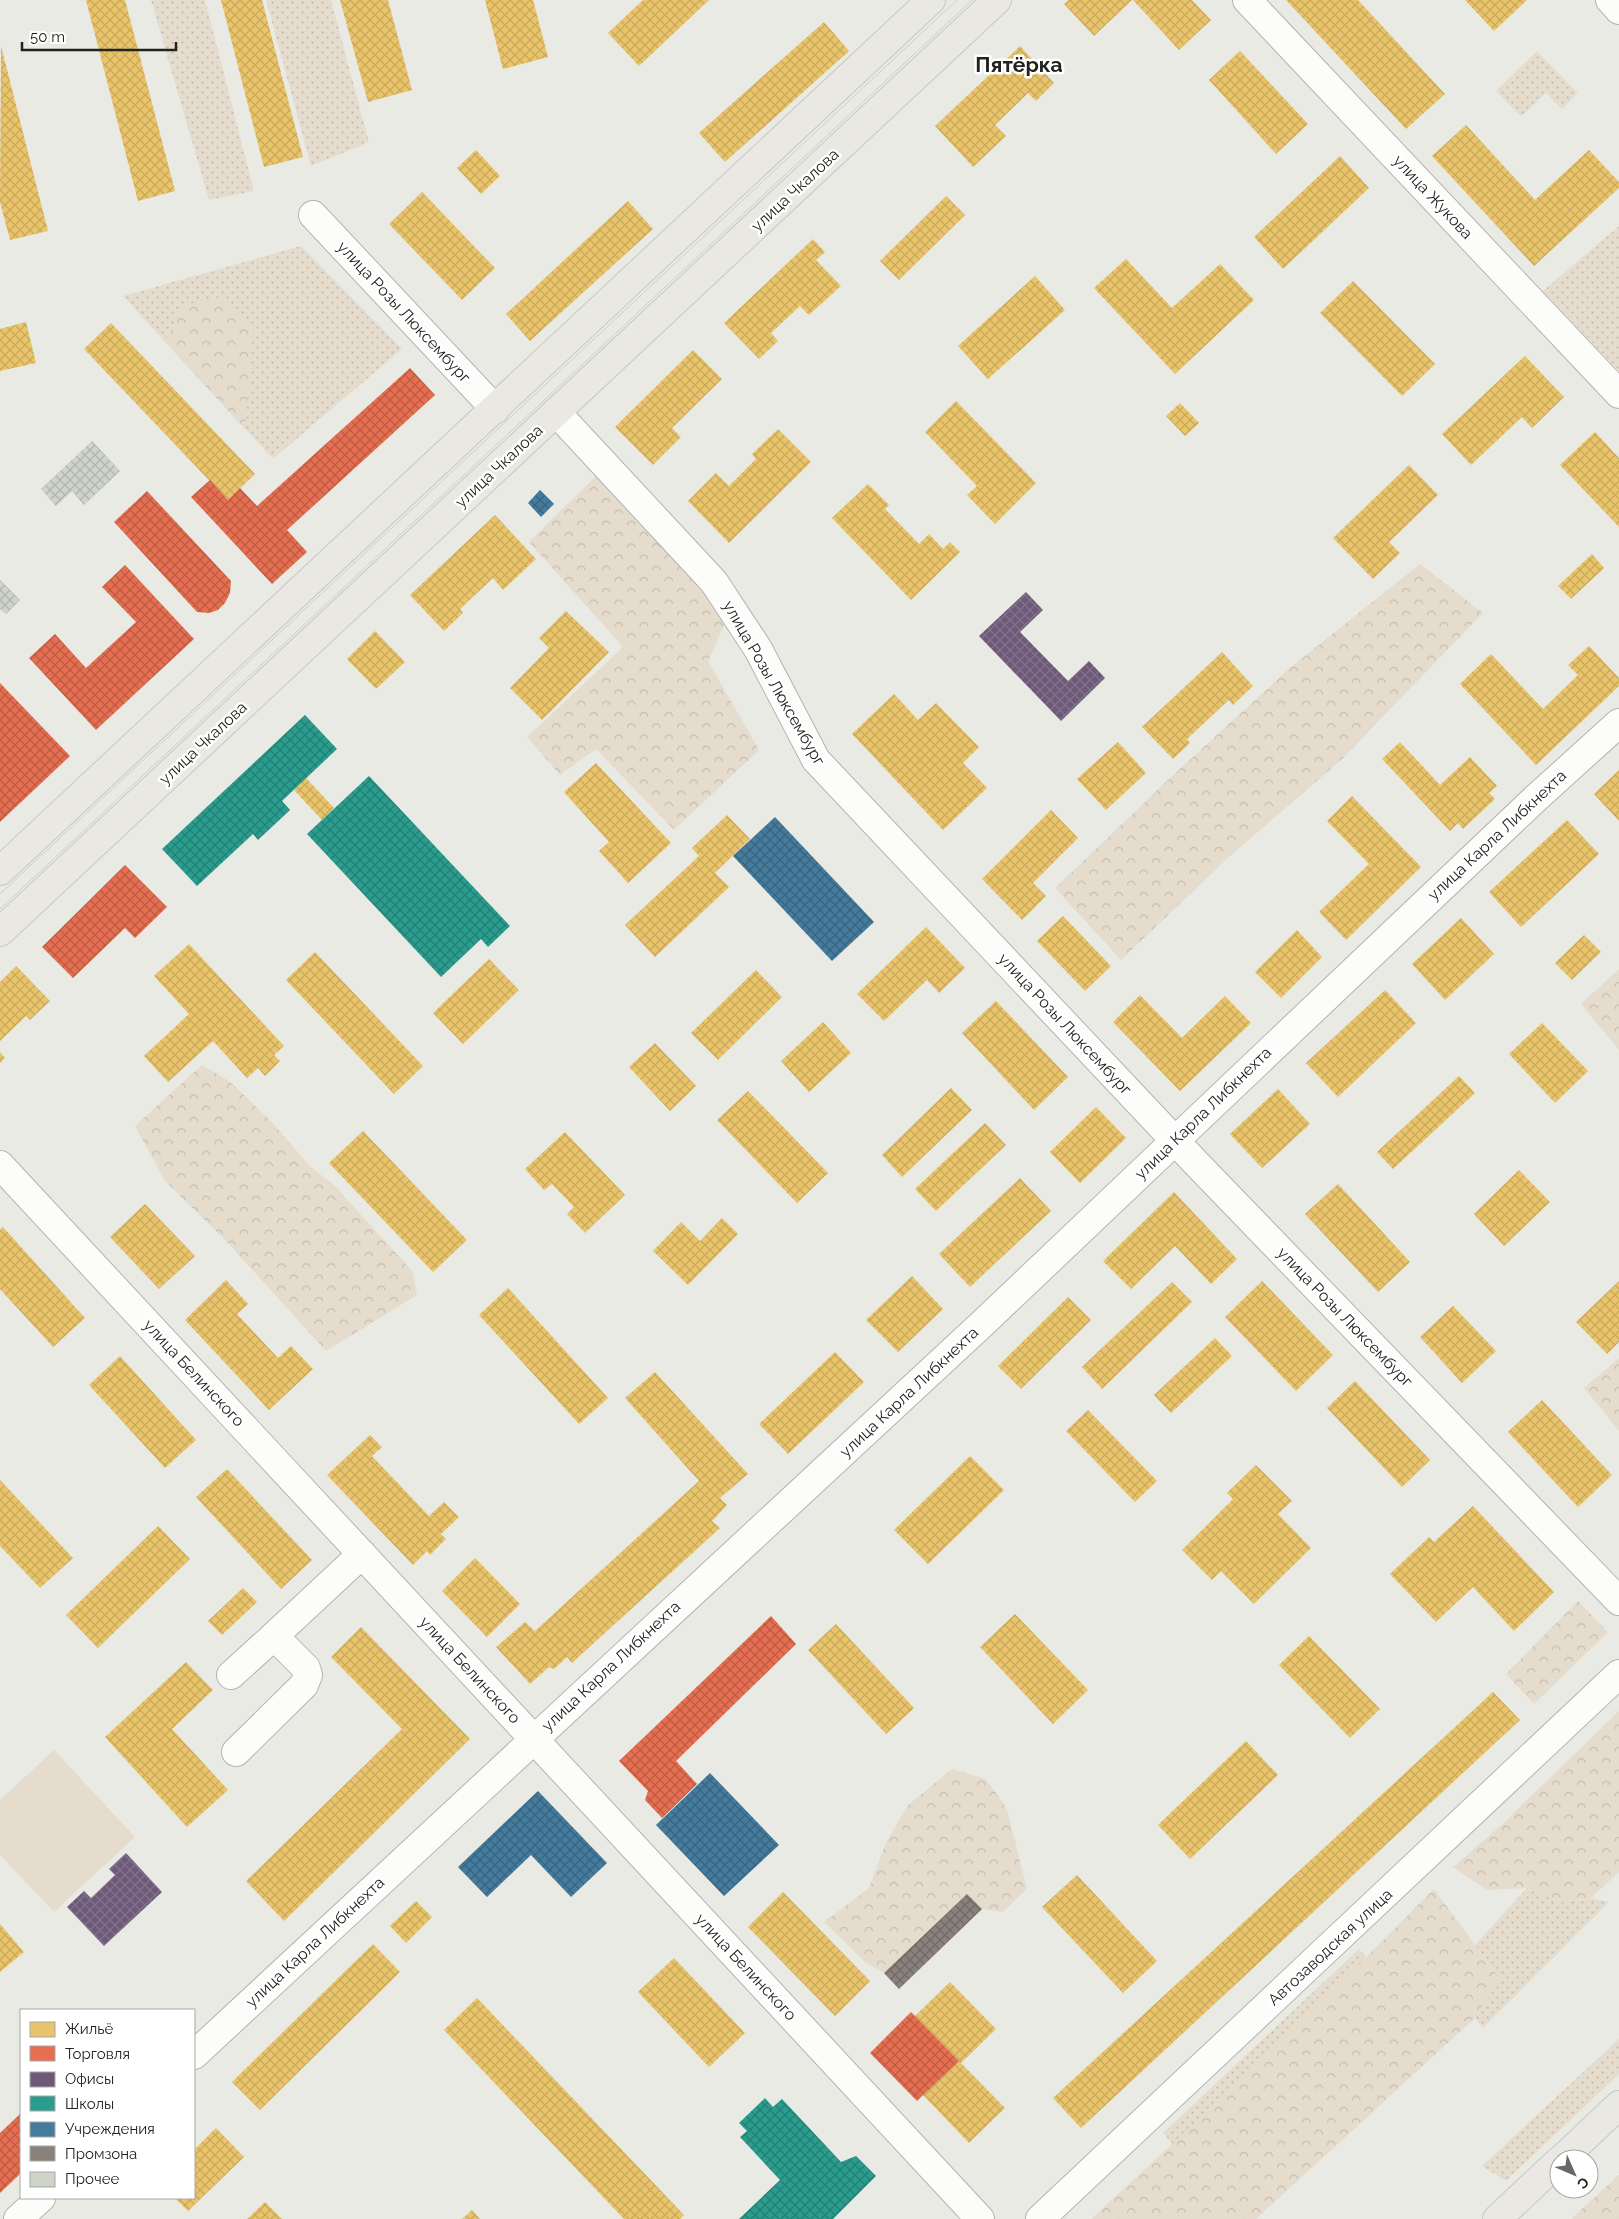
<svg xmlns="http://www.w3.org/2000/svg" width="1619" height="2219" font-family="Raleway,sans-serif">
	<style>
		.grass { fill: url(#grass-dots) }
		.forest { fill: url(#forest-crowns) }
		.garden { fill: #e6dcce }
		.homes { fill: url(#homes-cross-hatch) }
		.shops { fill: url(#shops-cross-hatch) }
		.offices { fill: url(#offices-cross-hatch) }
		.schools { fill: url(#schools-cross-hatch) }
		.public { fill: url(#public-cross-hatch) }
		.industry { fill: url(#industry-cross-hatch) }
		.building { fill: url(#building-cross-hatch) }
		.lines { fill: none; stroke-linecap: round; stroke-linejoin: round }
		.minor-casing { stroke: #b3b4af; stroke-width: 30 }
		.major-casing { stroke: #c7c8c4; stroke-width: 30 }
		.minor { stroke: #fcfcfb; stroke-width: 28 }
		.major { stroke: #eae8e2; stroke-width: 28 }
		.tram { stroke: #cdcdcc; stroke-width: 1 }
		.labels { text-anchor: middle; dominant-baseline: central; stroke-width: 5; stroke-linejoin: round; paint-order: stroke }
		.street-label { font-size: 16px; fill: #22231f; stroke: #fff }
		.district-label { font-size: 21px; font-weight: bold; fill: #22231f; stroke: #fff }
	</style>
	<defs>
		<pattern id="grass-dots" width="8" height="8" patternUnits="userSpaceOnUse" patternTransform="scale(1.25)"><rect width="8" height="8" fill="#e6dcce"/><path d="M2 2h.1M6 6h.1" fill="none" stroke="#c5bcb0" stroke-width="1.8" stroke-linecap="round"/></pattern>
		<pattern id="forest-crowns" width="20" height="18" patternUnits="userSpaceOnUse" patternTransform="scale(1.25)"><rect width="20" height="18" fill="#e6dcce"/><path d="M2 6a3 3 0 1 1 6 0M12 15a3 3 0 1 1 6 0" fill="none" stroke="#c5bcb0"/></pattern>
		<pattern id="homes-cross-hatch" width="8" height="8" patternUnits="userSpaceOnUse" patternTransform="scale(1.25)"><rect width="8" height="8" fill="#e9c46a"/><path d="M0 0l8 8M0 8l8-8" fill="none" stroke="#c8a85b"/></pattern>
		<pattern id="shops-cross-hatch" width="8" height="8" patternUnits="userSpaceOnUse" patternTransform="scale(1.25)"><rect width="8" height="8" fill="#e76f51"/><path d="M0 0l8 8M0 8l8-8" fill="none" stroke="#bb5b43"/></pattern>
		<pattern id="offices-cross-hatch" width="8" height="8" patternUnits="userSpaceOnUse" patternTransform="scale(1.25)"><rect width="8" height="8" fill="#6d597a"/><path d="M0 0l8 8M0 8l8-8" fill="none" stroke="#81728a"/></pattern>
		<pattern id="schools-cross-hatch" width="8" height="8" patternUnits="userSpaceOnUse" patternTransform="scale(1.25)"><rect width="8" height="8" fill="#2a9d8f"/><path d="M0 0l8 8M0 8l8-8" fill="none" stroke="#248074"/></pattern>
		<pattern id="public-cross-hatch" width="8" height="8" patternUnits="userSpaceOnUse" patternTransform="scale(1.25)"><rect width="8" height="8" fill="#457b9d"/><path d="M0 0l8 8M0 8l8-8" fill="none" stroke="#39647f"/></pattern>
		<pattern id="industry-cross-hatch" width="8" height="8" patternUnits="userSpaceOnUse" patternTransform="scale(1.25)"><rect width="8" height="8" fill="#8a817c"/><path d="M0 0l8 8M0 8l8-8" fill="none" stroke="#706965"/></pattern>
		<pattern id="building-cross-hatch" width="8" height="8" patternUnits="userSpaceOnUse" patternTransform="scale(1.25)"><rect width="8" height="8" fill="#ced4ca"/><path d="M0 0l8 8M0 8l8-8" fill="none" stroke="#b1b6ad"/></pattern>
	</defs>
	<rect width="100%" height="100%" fill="#e9eae4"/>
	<g class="grass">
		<path d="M151 0H205L254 191 209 200Z"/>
		<path d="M266 0H331L369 142 311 166Z"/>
		<path d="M1537 51 1578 93 1562 109 1546 93 1521 117 1496 91Z"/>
		<path d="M1619 226V371L1543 291Z"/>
		<path d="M301 246 402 349 273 459 123 296Z"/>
		<path d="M1527 1888 1560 1902 1591 1898 1609 1902 1483 2028 1475 2018 1500 1979 1475 1945Z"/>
		<path d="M1359 1949 1383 1976 1188 2162 1163 2133Z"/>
		<path d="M1619 2039V2074L1506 2181 1482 2166Z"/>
	</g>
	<g class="forest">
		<path d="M222 297 253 332 245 429 165 342 183 305Z"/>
		<path d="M597 475 727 619 708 661 759 750 674 830 596 749 560 775 527 737 623 647 529 542Z"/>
		<path d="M1420 564 1483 613 1342 759 1228 858 1121 960 1055 888 1171 777 1291 667Z"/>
		<path d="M1619 969V1050L1581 1004Z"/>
		<path d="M202 1065 229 1081 271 1121 311 1167 334 1185 413 1272 417 1295 326 1351 226 1241 165 1181 135 1126Z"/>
		<path d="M1619 1358V1431L1584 1388Z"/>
		<path d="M1578 1601 1608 1632 1534 1704 1506 1674Z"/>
		<path d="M1619 1711V1872L1591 1898 1560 1902 1527 1888 1487 1890 1453 1867 1497 1829Z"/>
		<path d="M952 1769 986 1779 1007 1809 1027 1889 1003 1912 982 1909 967 1894 884 1973 865 1962 824 1922 869 1888 885 1845 907 1806Z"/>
		<path d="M1434 1889 1500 1979 1475 2018 1256 2219H1091L1273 2051Z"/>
		<path d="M1619 2175V2219H1571Z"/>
	</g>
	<path class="garden" d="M54 1750 135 1837 54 1912 0 1855V1800Z"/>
	<g class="homes">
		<path d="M86 0H125L175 191 138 201Z"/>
		<path d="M221 0H262L303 157 264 167Z"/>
		<path d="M340 0H388L412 90 368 102Z"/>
		<path d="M485 0H533L548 57 503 69Z"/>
		<path d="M643 0H709L639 66 608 33Z"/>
		<path d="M1069 0H1132L1094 36 1064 4Z"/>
		<path d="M1133 0H1192L1211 20 1179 50Z"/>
		<path d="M1286 0H1358L1445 94 1406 129Z"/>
		<path d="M1465 0H1527L1494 31Z"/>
		<path d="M824 22 849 51 725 162 699 133Z"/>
		<path d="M1 46 48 231 10 240 0 202Z"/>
		<path d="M1020 46 1054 83 1036 101 1028 93 995 125 1006 136 973 167 935 126Z"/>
		<path d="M1240 51 1308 124 1276 154 1209 80Z"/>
		<path d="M1466 125 1535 200 1589 150 1619 182V188L1534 266 1432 156Z"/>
		<path d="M476 150 500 176 481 194 457 168Z"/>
		<path d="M1340 156 1369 188 1283 269 1254 237Z"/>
		<path d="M422 192 495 268 462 300 389 224Z"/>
		<path d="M946 196 965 215 899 280 880 261Z"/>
		<path d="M628 201 653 229 530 341 506 314Z"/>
		<path d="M813 239 825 252 816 260 841 286 809 315 800 306 771 333 778 341 759 359 724 323Z"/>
		<path d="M1126 259 1172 308 1220 264 1254 300 1175 374 1094 288Z"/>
		<path d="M1035 276 1065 310 988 379 958 346Z"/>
		<path d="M1353 281 1435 364 1402 396 1320 313Z"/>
		<path d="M26 322 36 363 0 371V329Z"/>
		<path d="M111 323 255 474 228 500 84 349Z"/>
		<path d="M693 350 722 379 672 428 681 437 653 465 615 427Z"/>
		<path d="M1525 356 1564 397 1532 428 1522 417 1471 465 1442 434Z"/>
		<path d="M956 401 1036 483 995 524 967 495 977 486 925 432Z"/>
		<path d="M1180 403 1199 423 1185 436 1166 416Z"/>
		<path d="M778 429 811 462 729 543 688 501 716 473 729 486 756 459 752 454Z"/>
		<path d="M1595 432 1619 458V527L1560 465Z"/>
		<path d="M1409 465 1438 495 1389 542 1400 553 1373 579 1333 538Z"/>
		<path d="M868 484 889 505 885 509 919 544 929 534 943 549 950 542 960 552 911 600 832 518Z"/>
		<path d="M495 515 536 559 503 590 493 578 460 609 463 613 444 631 410 595Z"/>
		<path d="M1592 554 1604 568 1571 599 1558 586Z"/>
		<path d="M566 611 609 652 542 720 510 688 549 648 539 638Z"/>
		<path d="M375 631 405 662 376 689 347 659Z"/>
		<path d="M1589 646 1619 678V686L1536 765 1460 684 1491 654 1543 709 1578 675 1568 665Z"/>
		<path d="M1222 652 1253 686 1233 705 1229 700 1187 739 1190 743 1173 759 1142 727Z"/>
		<path d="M894 694 918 720 936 703 979 747 963 763 987 788 943 830 852 734Z"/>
		<path d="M1118 742 1146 773 1106 810 1077 779Z"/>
		<path d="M1400 742 1440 785 1470 757 1497 786 1489 793 1495 799 1463 829 1458 823 1450 831 1382 759Z"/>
		<path d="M596 763 671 843 628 883 599 851 609 842 564 792Z"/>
		<path d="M1619 770V821L1594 794Z"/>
		<path d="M306 778 334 808 322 820 294 790Z"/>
		<path d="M1352 796 1421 867 1346 940 1319 912 1369 864 1327 821Z"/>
		<path d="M1051 810 1078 838 1033 883 1046 896 1022 920 982 879Z"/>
		<path d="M727 815 750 839 715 873 729 887 655 957 625 925 699 856 692 848Z"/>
		<path d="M1567 820 1599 854 1521 927 1489 892Z"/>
		<path d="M1063 916 1111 966 1085 991 1037 941Z"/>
		<path d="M1461 918 1494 954 1445 1000 1412 964Z"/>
		<path d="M926 927 965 968 939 993 927 980 884 1021 857 994Z"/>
		<path d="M1297 930 1322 957 1281 998 1255 972Z"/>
		<path d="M1584 935 1601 952 1572 980 1555 963Z"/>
		<path d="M189 944 284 1046 274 1055 280 1061 265 1076 258 1068 247 1078 213 1041 168 1082 144 1056 189 1014 154 976Z"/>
		<path d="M315 952 423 1066 394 1094 286 980Z"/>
		<path d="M489 959 519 990 463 1044 433 1013Z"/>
		<path d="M16 966 50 1001 30 1020 26 1016 0 1041V982Z"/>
		<path d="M756 970 782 997 718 1060 691 1033Z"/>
		<path d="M1385 990 1416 1023 1338 1097 1306 1063Z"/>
		<path d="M1140 995 1182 1038 1225 996 1251 1023 1180 1091 1113 1022Z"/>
		<path d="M996 1001 1068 1077 1034 1110 962 1033Z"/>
		<path d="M823 1022 851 1053 809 1092 781 1061Z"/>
		<path d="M1542 1023 1588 1071 1555 1103 1509 1054Z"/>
		<path d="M655 1043 696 1086 670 1111 629 1067Z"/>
		<path d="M0 1052 5 1058 0 1063Z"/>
		<path d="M1459 1076 1475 1093 1393 1169 1377 1152Z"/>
		<path d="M951 1088 972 1110 902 1177 882 1155Z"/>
		<path d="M1278 1089 1310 1124 1262 1168 1230 1134Z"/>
		<path d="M748 1091 828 1173 797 1203 717 1120Z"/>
		<path d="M1096 1107 1126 1138 1080 1183 1050 1152Z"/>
		<path d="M985 1123 1006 1145 936 1211 915 1189Z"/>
		<path d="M363 1131 467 1240 433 1272 329 1163Z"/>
		<path d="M565 1132 625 1195 585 1233 567 1214 574 1207 552 1184 544 1190 525 1169Z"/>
		<path d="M1519 1170 1550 1202 1504 1246 1474 1214Z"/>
		<path d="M1020 1178 1051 1211 970 1287 939 1254Z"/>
		<path d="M1338 1184 1410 1262 1378 1292 1305 1214Z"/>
		<path d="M1174 1192 1237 1259 1211 1284 1175 1246 1131 1289 1103 1261Z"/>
		<path d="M145 1204 195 1256 159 1289 110 1237Z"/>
		<path d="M722 1218 738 1234 688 1285 653 1251 681 1222 700 1241Z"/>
		<path d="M3 1227 85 1318 53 1347 0 1289V1230Z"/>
		<path d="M912 1276 943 1309 898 1352 866 1320Z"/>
		<path d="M226 1280 248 1304 237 1314 278 1358 291 1346 313 1369 269 1410 185 1320Z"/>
		<path d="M1262 1281 1333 1355 1296 1391 1225 1317Z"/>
		<path d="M1619 1281V1342L1607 1354 1576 1322Z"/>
		<path d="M1172 1282 1192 1302 1102 1389 1082 1367Z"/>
		<path d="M508 1288 608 1398 579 1424 479 1315Z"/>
		<path d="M1068 1297 1091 1320 1021 1389 998 1366Z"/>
		<path d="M1453 1306 1496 1351 1462 1383 1420 1337Z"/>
		<path d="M1215 1338 1232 1356 1171 1413 1154 1395Z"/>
		<path d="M835 1352 864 1382 788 1454 759 1424Z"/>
		<path d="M120 1356 196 1440 165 1468 89 1385Z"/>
		<path d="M655 1372 748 1474 720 1498 727 1505 712 1521 720 1528 572 1663 567 1657 554 1669 549 1667 530 1684 496 1647 525 1622 535 1631 699 1481 625 1398Z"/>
		<path d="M1355 1381 1430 1460 1402 1487 1327 1408Z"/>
		<path d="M1542 1400 1612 1475 1578 1507 1508 1432Z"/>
		<path d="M1088 1410 1157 1481 1135 1502 1066 1431Z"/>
		<path d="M370 1435 382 1447 372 1456 429 1516 444 1502 459 1517 441 1534 446 1539 430 1555 427 1551 413 1565 327 1475Z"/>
		<path d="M970 1456 1004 1490 928 1564 894 1530Z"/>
		<path d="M1256 1465 1292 1501 1278 1514 1311 1548 1254 1604 1221 1571 1212 1580 1182 1550 1233 1499 1227 1493Z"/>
		<path d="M227 1469 312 1560 281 1589 196 1497Z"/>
		<path d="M0 1480 73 1558 40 1588 0 1546Z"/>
		<path d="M1473 1506 1554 1592 1514 1631 1473 1587 1436 1622 1390 1574 1427 1539 1429 1537 1434 1542Z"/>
		<path d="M158 1526 190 1559 98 1648 66 1615Z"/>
		<path d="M475 1558 520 1604 487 1637 442 1591Z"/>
		<path d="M243 1588 257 1602 222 1635 208 1621Z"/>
		<path d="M1015 1614 1088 1690 1053 1724 980 1647Z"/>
		<path d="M836 1624 914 1708 886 1734 808 1650Z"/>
		<path d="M361 1627 470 1739 284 1921 246 1881 402 1729 331 1657Z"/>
		<path d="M1309 1636 1380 1709 1350 1738 1279 1665Z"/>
		<path d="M186 1662 213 1690 172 1729 228 1790 187 1827 105 1737Z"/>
		<path d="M1493 1692 1520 1720 1081 2128 1053 2098Z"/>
		<path d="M1246 1741 1278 1775 1190 1859 1158 1825Z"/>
		<path d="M1077 1875 1157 1961 1123 1993 1042 1907Z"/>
		<path d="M783 1892 870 1981 835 2016 748 1927Z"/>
		<path d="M416 1901 432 1917 406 1943 390 1926Z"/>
		<path d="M0 1924 24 1952 0 1972Z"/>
		<path d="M373 1944 400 1972 260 2110 232 2082Z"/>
		<path d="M674 1958 745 2033 709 2067 638 1992Z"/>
		<path d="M950 1982 996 2029 961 2063 1005 2108 969 2143 923 2095 959 2061 915 2016Z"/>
		<path d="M477 1998 684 2215 680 2219H624L444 2030Z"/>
		<path d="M216 2128 244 2157 188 2211 175 2198H194V2150Z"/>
		<path d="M761 2200 779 2219H739Z"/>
		<path d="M265 2202 282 2219H247Z"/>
		<path d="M472 2210 480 2219H462Z"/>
	</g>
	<g class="shops">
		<path d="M410 368 435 395 287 530 307 552 272 584 191 497 210 480 228 500 240 488 257 506Z"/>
		<path d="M147 491 231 581 230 593 225 603 218 610 209 613 197 612 114 522Z"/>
		<path d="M125 565 194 639 96 730 29 658 55 634 86 668 136 622 102 587Z"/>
		<path d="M0 683 70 756 0 822Z"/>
		<path d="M125 865 167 907 135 938 125 928 73 978 42 947Z"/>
		<path d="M771 1616 796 1644 676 1761 697 1784 662 1818 645 1800 648 1791 619 1761Z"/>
		<path d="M911 2012 959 2061 917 2101 870 2053Z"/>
		<path d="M21 2113V2173L0 2193V2133Z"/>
	</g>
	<g class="offices">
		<path d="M1026 592 1043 610 1020 632 1068 681 1089 661 1105 678 1061 721 979 636Z"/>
		<path d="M126 1853 162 1892 104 1946 67 1907 84 1891 91 1898 115 1875 109 1869Z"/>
	</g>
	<g class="schools">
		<path d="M305 715 337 749 282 801 290 810 258 840 253 834 197 886 162 849Z"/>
		<path d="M369 776 510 926 488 947 481 939 441 977 307 834Z"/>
		<path d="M765 2098 773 2107 782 2099 841 2162 856 2156 876 2176 833 2219H739L780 2180 740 2137 747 2131 739 2123Z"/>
	</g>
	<g class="public">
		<path d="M540 490 554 504 541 517 528 503Z"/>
		<path d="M775 817 874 922 832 961 733 856Z"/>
		<path d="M710 1773 779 1845 724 1896 656 1825Z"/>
		<path d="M538 1791 607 1863 571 1897 531 1855 487 1897 458 1867Z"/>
	</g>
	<path class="industry" d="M967 1894 982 1909 899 1989 884 1973Z"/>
	<g class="building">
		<path d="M92 441 120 471 84 505 72 491 56 506 41 489Z"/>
		<path d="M0 580 20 600 6 614 0 609Z"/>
	</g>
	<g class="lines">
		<defs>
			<g id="minor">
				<path d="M1247 0 1619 394"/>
				<path d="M1610 0 1619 10"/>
				<path d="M313 215 495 409"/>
				<path d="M556 412 714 582 758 649 816 760 1196 1163 1619 1601"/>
				<path d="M0 1165 980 2219"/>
				<path d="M274 1636 362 1554"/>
				<path d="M231 1675 274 1636 306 1668 308 1675 304 1685 236 1752"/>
				<path d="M194 2055 983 1323 1536 798 1619 723"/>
				<path d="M18 2219 41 2198"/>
				<path d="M1040 2219 1619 1674"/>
			</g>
			<g id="major">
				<path d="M0 871 931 0"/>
				<path d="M0 932 997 0"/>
				<path d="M1562 2159 1619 2105"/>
				<path d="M1497 2219 1559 2161"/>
			</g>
		</defs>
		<use href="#minor" class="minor-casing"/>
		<use href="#major" class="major-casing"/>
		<use href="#minor" class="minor"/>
		<use href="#major" class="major"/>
		<g class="tram">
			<path d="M0 894 957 0"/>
			<path d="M0 909 972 0"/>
		</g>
	</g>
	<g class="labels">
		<g class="street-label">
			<text transform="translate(795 190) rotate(-43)">улица Чкалова</text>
			<text transform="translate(1433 197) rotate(47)">улица Жукова</text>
			<text transform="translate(404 312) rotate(47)">улица Розы Люксембург</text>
			<text transform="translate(499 466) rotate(-43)">улица Чкалова</text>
			<text transform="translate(774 683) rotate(60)">улица Розы Люксембург</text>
			<text transform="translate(203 743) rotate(-43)">улица Чкалова</text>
			<text transform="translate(1497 835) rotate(-43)">улица Карла Либкнехта</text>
			<text transform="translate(1065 1024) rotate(47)">улица Розы Люксембург</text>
			<text transform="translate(1203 1113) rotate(-44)">улица Карла Либкнехта</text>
			<text transform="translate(1345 1317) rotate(46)">улица Розы Люксембург</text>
			<text transform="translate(194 1373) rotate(47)">улица Белинского</text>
			<text transform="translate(909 1392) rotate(-43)">улица Карла Либкнехта</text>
			<text transform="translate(611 1666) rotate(-43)">улица Карла Либкнехта</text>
			<text transform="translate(470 1670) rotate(47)">улица Белинского</text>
			<text transform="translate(315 1942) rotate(-43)">улица Карла Либкнехта</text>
			<text transform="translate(1330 1947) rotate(-43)">Автозаводская улица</text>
			<text transform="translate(746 1967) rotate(47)">улица Белинского</text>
		</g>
		<g class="district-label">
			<text x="1019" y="64">Пятёрка</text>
		</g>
	</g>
	<rect x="20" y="2009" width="175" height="190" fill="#ffffff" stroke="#a7a7a5"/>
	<rect x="30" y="2022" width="25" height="15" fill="#e9c46a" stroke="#a7a7a5"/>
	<text x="65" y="2034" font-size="15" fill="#22231f">Жильё</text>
	<rect x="30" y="2046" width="25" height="15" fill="#e76f51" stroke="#a7a7a5"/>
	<text x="65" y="2059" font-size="15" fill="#22231f">Торговля</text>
	<rect x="30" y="2072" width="25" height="15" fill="#6d597a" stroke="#a7a7a5"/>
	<text x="65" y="2084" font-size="15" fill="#22231f">Офисы</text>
	<rect x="30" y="2096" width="25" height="15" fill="#2a9d8f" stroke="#a7a7a5"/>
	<text x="65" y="2109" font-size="15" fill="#22231f">Школы</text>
	<rect x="30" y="2122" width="25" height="15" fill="#457b9d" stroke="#a7a7a5"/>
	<text x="65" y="2134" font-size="15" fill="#22231f">Учреждения</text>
	<rect x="30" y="2146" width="25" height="15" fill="#8a817c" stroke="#a7a7a5"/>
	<text x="65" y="2159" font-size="15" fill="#22231f">Промзона</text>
	<rect x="30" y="2172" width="25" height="15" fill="#ced4ca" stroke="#a7a7a5"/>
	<text x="65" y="2184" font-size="15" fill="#22231f">Прочее</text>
	<g transform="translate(1574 2174) rotate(135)"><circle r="24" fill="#ffffff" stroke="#a7a7a5"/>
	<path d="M0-4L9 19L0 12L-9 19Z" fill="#686964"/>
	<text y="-8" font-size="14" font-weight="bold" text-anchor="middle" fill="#22231f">С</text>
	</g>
	<path d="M22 42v8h154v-8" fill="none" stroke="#22231f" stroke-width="2.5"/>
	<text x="30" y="42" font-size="15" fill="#22231f" stroke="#ffffff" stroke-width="4" paint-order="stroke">50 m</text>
</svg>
